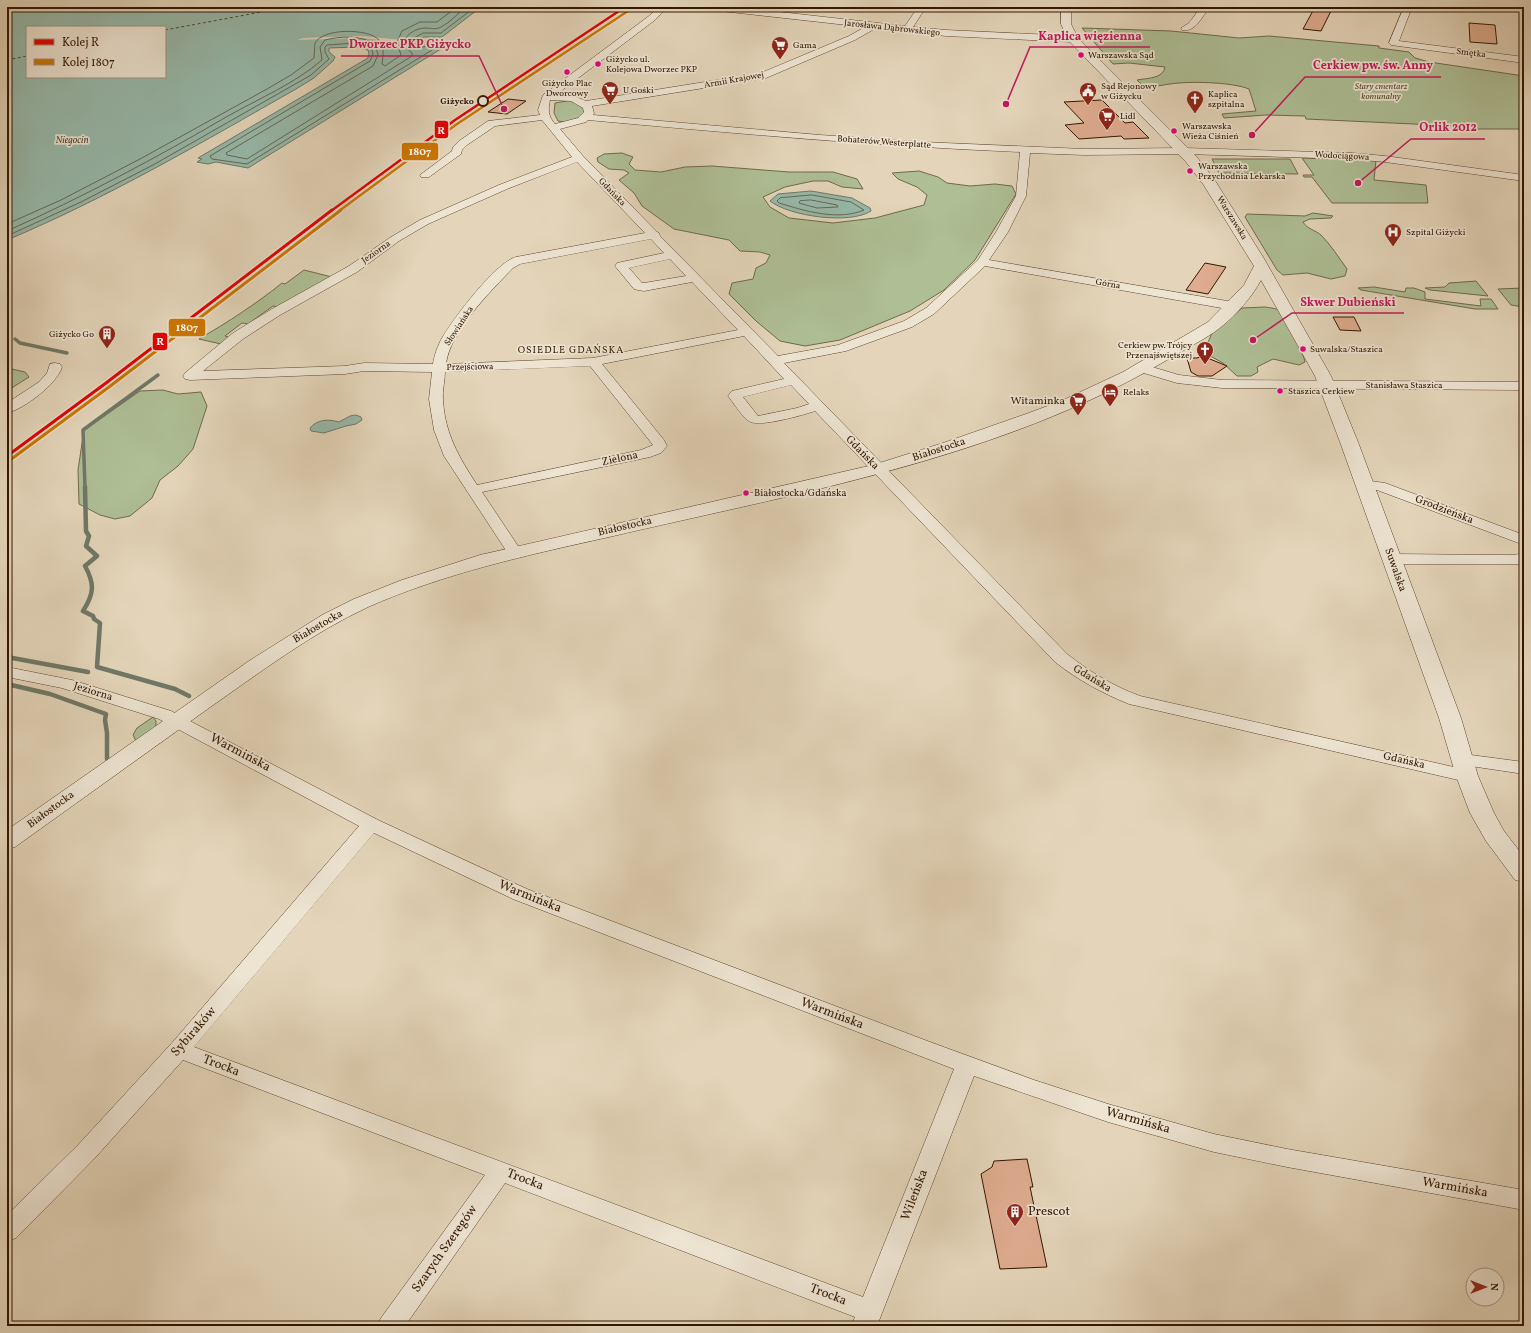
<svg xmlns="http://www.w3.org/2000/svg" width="1531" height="1333" font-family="Vollkorn,serif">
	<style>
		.green { fill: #aebe95; stroke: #706a4a }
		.water { fill: #97b9aa; stroke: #6f7866; fill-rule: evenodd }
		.pier { fill: #e4d5ba }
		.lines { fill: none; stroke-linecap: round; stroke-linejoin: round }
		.shore { stroke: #656855; stroke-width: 1 }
		.stream-far1 { stroke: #6f7866; stroke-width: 3.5 }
		.stream { stroke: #6f7866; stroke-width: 4.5 }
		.ferry { stroke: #514833; stroke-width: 1; stroke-dasharray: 3 2.5; stroke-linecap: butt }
		.building { fill: #dfac8f; stroke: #331700 }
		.minor-casing { stroke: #5f462e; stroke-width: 1 }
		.tertiary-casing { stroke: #5f462e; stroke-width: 1 }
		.minor { fill: #ede4d2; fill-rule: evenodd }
		.tertiary { fill: #ede4d2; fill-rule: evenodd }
		.rail-1-far1-casing { stroke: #ede4d2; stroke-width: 4 }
		.rail-1-casing { stroke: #ede4d2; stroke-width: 5.5 }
		.rail-2-far1-casing { stroke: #ede4d2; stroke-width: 4 }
		.rail-2-casing { stroke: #ede4d2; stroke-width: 5.5 }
		.rail-1-far1 { stroke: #e50000; stroke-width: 2.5 }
		.rail-1 { stroke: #e50000; stroke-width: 3 }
		.rail-2-far1 { stroke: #cc7600; stroke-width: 2.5 }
		.rail-2 { stroke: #cc7600; stroke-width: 3 }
		.bus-dot { fill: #e5007d; stroke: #ede4d2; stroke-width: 1.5 }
		.stop-dot { fill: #ede4d2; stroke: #331700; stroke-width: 2 }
		.labels { text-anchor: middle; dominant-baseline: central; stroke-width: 3.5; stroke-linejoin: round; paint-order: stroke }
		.far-street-label { font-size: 9px; fill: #331700; stroke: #ede4d2 }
		.far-poi-label { font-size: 9px; fill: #331700; stroke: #ede4d2; text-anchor: start }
		.far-bus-label { font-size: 9px; fill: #331700; stroke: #ede4d2; text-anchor: start }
		.far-park-label { font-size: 9px; font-style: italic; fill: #58492d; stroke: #ede4d2 }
		.far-stop-label { font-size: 9px; font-weight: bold; fill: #331700; stroke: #ede4d2; text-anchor: end }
		.far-water-label { font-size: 10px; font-style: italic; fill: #514833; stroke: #ede4d2 }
		.far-neighbourhood-label { font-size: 10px; letter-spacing: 1px; fill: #331700; stroke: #ede4d2 }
		.bus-label { font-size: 10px; fill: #331700; stroke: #ede4d2; text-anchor: start }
		.poi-label { font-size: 11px; fill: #331700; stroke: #ede4d2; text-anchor: end }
		.street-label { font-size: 11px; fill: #331700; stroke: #ede4d2 }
		.near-street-label { font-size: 13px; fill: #331700; stroke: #ede4d2 }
		.near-poi-label { font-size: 13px; fill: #331700; stroke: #ede4d2; text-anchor: start }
		.leader { fill: none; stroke: #c2185b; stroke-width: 1.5 }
		.callout-dot { fill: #c2185b; stroke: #ede4d2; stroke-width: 1.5 }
		.callout-label { font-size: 12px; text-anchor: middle; font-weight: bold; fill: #c2185b; stroke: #ede4d2; stroke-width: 3.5; stroke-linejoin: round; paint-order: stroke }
		.line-badge { stroke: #ede4d2; stroke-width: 1.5 }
		.badge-label { font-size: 11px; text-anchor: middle; font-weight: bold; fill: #fff }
	</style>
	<rect width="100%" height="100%" fill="#e4d5ba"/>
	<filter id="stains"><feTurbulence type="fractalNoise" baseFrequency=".005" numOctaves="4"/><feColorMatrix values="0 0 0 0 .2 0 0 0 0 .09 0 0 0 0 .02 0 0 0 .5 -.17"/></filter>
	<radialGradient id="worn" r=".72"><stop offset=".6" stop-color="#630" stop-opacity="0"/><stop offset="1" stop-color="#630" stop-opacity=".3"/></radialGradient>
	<g class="green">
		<path d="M1082 28 1171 31 1239 38 1269 36 1379 46V48L1409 52 1415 58 1429 62 1524 76V129H1460L1457 126 1306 119 1305 116 1266 115 1224 118 1222 114 1256 111 1249 89C1232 82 1189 81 1170 84 1162 85 1154 87 1145 88L1137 80C1147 78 1163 79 1165 67L1129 63 1113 64Z"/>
		<path d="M572 100 579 103 585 110C581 120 568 123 558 121L554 113 555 103Z"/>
		<path d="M622 153 633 157 629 164 635 170 661 172 685 167 712 166 789 172H833L857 179 863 189 842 187 828 181H813L785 187 763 197 770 207 789 218 833 223 875 218 924 205 927 195 917 187 898 179 892 173 919 171 938 177 947 183 970 186 995 184 1012 186 1016 194 975 260 944 290 910 311 840 340 805 346 780 341 756 321 729 294 732 283 753 279 756 268 766 263 770 255 760 252 740 251 729 240 674 229 642 206 634 193 619 180 629 173 624 170 609 169 598 162 597 158 604 154Z"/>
		<path d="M1302 158 1376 160 1374 180 1426 185 1428 203H1332L1312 177H1304L1303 175H1314Z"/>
		<path d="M1212 159H1290L1298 174 1219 173Z"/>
		<path d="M1313 213 1333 216 1331 218 1310 219 1303 222C1307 229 1315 230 1321 235 1331 245 1339 258 1347 269L1345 276 1331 279 1307 273 1283 275 1277 270 1245 217 1247 214 1305 216Z"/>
		<path d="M304 270 332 277 279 307 273 306 248 324 242 323 225 336 228 337 221 344 199 339C228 322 256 304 282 283L285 284Z"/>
		<path d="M1476 281 1488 296 1430 290 1425 288 1445 287 1449 283Z"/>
		<path d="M1374 287 1405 292 1406 288H1414L1425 292V299L1481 306 1480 299H1491L1498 309H1475L1361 290 1358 288Z"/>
		<path d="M1524 288 1523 307 1511 305 1498 289Z"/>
		<path d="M1265 307C1271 308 1278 308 1282 313 1289 320 1303 353 1305 362L1299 365 1273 359 1257 367 1258 372 1251 376H1237L1223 363 1210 356 1206 347 1212 333 1242 308Z"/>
		<path d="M7 368 25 372 29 377 7 391Z"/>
		<path d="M163 390 178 394 201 392 207 406 193 449 178 466 160 480 152 498 130 516 115 519 100 515 79 504 78 470 84 430 140 391Z"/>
		<path d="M153 717 156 721V727L136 741 133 735 137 728Z"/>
	</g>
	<g class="water">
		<path d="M7 7H481L442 37H424L411 43 418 44 424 41 449 44 248 168 216 162 208 164 197 162 202 159 198 158 368 58 369 54 368 50 355 47 329 48V52L335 57 333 61 314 78 296 89C201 143 107 198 7 240ZM27 27H165V77H27Z"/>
		<path d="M811 191 852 198 870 208 871 211C849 225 789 216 770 201L778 194Z"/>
		<path d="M356 415 361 417 362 420 356 424 346 426 330 431 324 433 311 431 310 428C318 419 328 419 339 422L350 416Z"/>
	</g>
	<path class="pier" d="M361 36 414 41 410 43 361 38 297 40 303 38Z"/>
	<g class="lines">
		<g class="shore">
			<path d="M812 195 851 202 864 210C838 221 805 211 779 203L777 201 780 198Z"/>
			<path d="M811 200 837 205 838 207 817 208 799 203 800 201Z"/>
			<path d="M7 224 61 200 140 159 267 89 291 75 314 58 315 43C323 28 368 28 379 40 385 47 383 56 382 64L385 66 401 55 397 42 402 31 420 22H437L457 7"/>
			<path d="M7 231C83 197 156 158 228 116 260 98 294 84 322 60L320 47 325 40C341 36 360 35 375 44L378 55 373 66 226 153 227 155 247 159 412 56V53L404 46C403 35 416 28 426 28 431 28 436 30 441 27 451 22 458 13 466 7"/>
			<path d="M7 236 81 202 153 165 311 75 329 59 325 52V47L327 45 355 43 371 47 373 54 370 61 210 156 212 159 247 164 432 50V46C424 46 416 50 409 45V41L423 33H441L475 7"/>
		</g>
		<g class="stream-far1">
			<path d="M15 339 20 343 67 353"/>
			<path d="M85 488 83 430 158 375"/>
		</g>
		<g class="stream">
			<path d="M85 487 86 531 89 536 86 546 97 556 85 566C95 584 94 594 83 611L93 616 94 619 100 623 97 667 175 689 189 696"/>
			<path d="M7 657 88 672"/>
			<path d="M7 684 50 694 106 714 105 720 107 733V759"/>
		</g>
		<g class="ferry">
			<path d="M165 30 288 7"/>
			<path d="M7 60 27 56"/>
		</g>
	</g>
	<g class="building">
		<path d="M1315 7H1333L1321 31 1303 29Z"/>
		<path d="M1469 23 1495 25 1497 44 1470 42Z"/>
		<path d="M508 99 526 101 507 114 488 112Z"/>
		<path d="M1102 100 1125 123 1133 122 1149 138 1124 139 1121 136 1079 139 1065 125 1084 123 1064 102Z"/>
		<path d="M1205 263 1226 267 1208 294 1186 290Z"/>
		<path d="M1333 317H1354L1361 331 1340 330Z"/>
		<path d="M1200 357H1205L1227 366 1212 376H1198L1191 372 1187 358H1197Z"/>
		<path d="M1027 1159 1033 1187H1030L1047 1267 1000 1269 981 1174 992 1167 994 1161Z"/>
	</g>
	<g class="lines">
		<defs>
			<g id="minor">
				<path d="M658 7H667L655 20 557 94 574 96 586 101 761 73 849 36 865 27 712 10 708 7H735L905 26 918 7H926L913 27 946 30 1073 36 1077 39 1073 42 946 36 876 28 855 40 766 78 592 106 594 113 593 115 820 135 922 142 1084 149 1184 148 1352 153 1385 156 1524 175V181L1385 162 1352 159 1184 154 1084 155 1030 153 1026 196 1008 232 989 260 1233 302 1237 303 1239 306 1237 309 1233 310 985 266 934 314 912 327 846 351 784 363 1067 654C1090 672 1113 686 1140 696L1467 770 1474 772 1476 776 1474 780 1467 782 1129 704C1102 693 1078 680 1055 662L815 411C804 415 760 427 751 422 744 420 733 402 728 396L732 391 784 379 744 336 602 364 664 440 667 446 661 453 650 457 482 492 522 552 519 555 514 557 509 555 444 456 434 430 429 399 432 372 364 371 345 374 190 380 185 379 183 376 185 373 233 333 272 309 349 266 391 237 420 220 499 185 572 157 542 120 495 126 467 145 462 150 461 154 429 177H421L420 175 452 151 453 147 459 141 488 121 540 115 538 110 543 95 649 16ZM550 100 571 101 583 108 584 112 578 118 555 124C548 116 548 110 550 100ZM588 120C731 133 875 146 1020 152L1016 196 996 232 978 260 926 308 904 321 838 345 778 356 660 236 659 233 657 232 583 156 560 129 586 122ZM577 162 645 233 516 257C496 262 453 319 442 338 438 345 434 356 433 364L364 363 345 366 203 371 243 339 280 315 357 272 399 241 428 224 507 189ZM651 239 664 253 617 263 615 266 634 289 638 290 644 291 692 282 738 330 593 358 446 364C450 331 491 291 513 268L520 264ZM670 259 686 276 644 283H642L629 268ZM590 366 653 445 641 450 477 485C459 457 445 434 443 400 442 391 445 381 445 372ZM791 385 809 404 797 408 758 416 743 397Z"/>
				<path d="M1201 7H1209C1203 16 1195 33 1182 30L1181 28 1189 23Z"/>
				<path d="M1404 7H1412L1399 41 1524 57V63L1391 45 1389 43Z"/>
				<path d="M55 363 60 364 62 367C57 384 24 409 7 413V403L39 382 47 373 50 364Z"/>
				<path d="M1142 364 1179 375 1222 380 1524 382V390L1222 388 1177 383 1137 371 1135 368 1137 365Z"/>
				<path d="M1363 480 1385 483 1524 535V545L1377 490 1358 487 1356 484 1358 481Z"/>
				<path d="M1524 551V563L1520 564H1391L1385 562 1383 559 1385 556 1391 554 1501 555H1516Z"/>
				<path d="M7 667 72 680 171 711 378 820 527 889 930 1042 1034 1080 1108 1104 1214 1134 1287 1149 1524 1190V1210L1287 1167 1214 1152 1108 1122 974 1076 877 1326H851L855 1317 505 1183 405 1326H377L381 1318 485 1175 183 1060 94 1159 16 1238 7 1241V1215L78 1145 171 1044 359 826 159 719 62 688 7 677ZM374 833 513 899 954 1069 863 1297 194 1047Z"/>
				<path d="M1463 754 1524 762V774L1457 764 1454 760 1457 756Z"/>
			</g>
			<path id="tertiary" d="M1061 7H1071V24L1078 38 1196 156 1214 179 1263 257 1331 376 1358 442 1461 718 1478 776 1494 813 1504 831 1524 857V882L1515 880 1486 841 1470 813 1456 776 1439 718 1340 442 1315 376 1261 280C1252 297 1236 315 1221 327 1205 340 1184 349 1167 360 999 459 797 493 609 537 528 555 445 573 368 607 312 633 259 673 209 708 144 754 80 801 15 847L7 849V830L249 661 322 615 354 599 402 580 480 555 873 465 943 443 1026 414 1061 401 1123 372 1208 322 1244 285 1254 266 1203 184 1186 162 1069 41 1061 24Z"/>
		</defs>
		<use href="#minor" class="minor-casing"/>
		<use href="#tertiary" class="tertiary-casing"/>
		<use href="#minor" class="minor"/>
		<use href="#tertiary" class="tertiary"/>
		<defs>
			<path id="rail-1-far1" d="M331 211 455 120 625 7"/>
			<path id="rail-1" d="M7 456 106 383 332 210"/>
			<path id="rail-2-far1" d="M339 211 457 124 628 11"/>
			<path id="rail-2" d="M10 460 109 387 341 210"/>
		</defs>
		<use href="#rail-1-far1" class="rail-1-far1-casing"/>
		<use href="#rail-1" class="rail-1-casing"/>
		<use href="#rail-2-far1" class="rail-2-far1-casing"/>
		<use href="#rail-2" class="rail-2-casing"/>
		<use href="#rail-1-far1" class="rail-1-far1"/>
		<use href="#rail-1" class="rail-1"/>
		<use href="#rail-2-far1" class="rail-2-far1"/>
		<use href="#rail-2" class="rail-2"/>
	</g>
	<defs>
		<symbol id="supermarket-pin" viewBox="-11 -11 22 30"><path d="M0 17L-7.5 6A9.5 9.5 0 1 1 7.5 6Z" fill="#8f2418" stroke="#ede4d2"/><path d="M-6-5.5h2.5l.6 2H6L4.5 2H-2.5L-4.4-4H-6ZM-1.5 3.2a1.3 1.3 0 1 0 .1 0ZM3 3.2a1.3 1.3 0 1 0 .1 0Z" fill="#fff"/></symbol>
		<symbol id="civic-pin" viewBox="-11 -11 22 30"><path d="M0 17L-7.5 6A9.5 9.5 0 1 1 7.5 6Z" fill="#8f2418" stroke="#ede4d2"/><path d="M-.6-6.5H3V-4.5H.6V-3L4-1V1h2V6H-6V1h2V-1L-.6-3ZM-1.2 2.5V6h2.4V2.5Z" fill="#fff"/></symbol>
		<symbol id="church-pin" viewBox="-11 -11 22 30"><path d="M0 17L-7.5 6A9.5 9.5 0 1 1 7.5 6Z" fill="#8f2418" stroke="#ede4d2"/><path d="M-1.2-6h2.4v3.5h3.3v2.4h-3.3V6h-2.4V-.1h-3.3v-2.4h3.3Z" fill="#fff"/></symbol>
		<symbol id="hospital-pin" viewBox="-11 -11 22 30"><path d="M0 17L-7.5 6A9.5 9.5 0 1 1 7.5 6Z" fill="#8f2418" stroke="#ede4d2"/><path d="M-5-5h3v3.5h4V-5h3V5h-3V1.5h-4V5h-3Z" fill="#fff"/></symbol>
		<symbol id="building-pin" viewBox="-11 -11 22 30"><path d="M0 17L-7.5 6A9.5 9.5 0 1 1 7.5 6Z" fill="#8f2418" stroke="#ede4d2"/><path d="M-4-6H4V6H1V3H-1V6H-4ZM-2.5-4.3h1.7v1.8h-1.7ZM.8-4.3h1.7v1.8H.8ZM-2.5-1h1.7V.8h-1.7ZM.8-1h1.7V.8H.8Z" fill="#fff"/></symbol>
		<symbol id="hotel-pin" viewBox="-11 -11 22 30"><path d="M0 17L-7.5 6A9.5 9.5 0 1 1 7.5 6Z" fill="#8f2418" stroke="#ede4d2"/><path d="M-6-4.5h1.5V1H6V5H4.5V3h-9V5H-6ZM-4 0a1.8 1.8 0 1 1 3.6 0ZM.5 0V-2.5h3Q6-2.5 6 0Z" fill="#fff"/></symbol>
	</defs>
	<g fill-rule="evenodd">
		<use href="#supermarket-pin" x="770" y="35" width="20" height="27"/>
		<use href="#supermarket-pin" x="600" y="80" width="20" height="27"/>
		<use href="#civic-pin" x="1078" y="81" width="20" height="27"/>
		<use href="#church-pin" x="1185" y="89" width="20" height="27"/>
		<use href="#supermarket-pin" x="1097" y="106" width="20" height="27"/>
		<use href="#hospital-pin" x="1383" y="222" width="20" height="27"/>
		<use href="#building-pin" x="97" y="324" width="20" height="27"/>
		<use href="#church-pin" x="1195" y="340" width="20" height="27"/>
		<use href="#hotel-pin" x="1100" y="382" width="20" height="27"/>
		<use href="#supermarket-pin" x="1068" y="391" width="20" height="27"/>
		<use href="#building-pin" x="1005" y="1202" width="20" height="27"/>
	</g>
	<g class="bus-dot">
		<circle cx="1081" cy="55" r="3.5"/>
		<circle cx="598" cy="64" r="3.5"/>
		<circle cx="567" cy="72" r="3.5"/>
		<circle cx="1174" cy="131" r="3.5"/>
		<circle cx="1190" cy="171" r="3.5"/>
		<circle cx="1303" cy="349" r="3.5"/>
		<circle cx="1280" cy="391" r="3.5"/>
		<circle cx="746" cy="493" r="3.5"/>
	</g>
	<circle class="stop-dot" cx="483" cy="101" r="5"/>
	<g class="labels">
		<g class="far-street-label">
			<text transform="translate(892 28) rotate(6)">Jarosława Dąbrowskiego</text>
			<text transform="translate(1471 53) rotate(7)">Smętka</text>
			<text transform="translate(734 80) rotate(-10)">Armii Krajowej</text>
			<text transform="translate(884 142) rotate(4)">Bohaterów Westerplatte</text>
			<text transform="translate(1342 156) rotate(3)">Wodociągowa</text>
			<text transform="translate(612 192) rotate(46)">Gdańska</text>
			<text transform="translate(1232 218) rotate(58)">Warszawska</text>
			<text transform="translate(376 252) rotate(-35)">Jeziorna</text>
			<text transform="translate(1108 284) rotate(10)">Górna</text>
			<text transform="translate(459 326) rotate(-57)">Słowiańska</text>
			<text transform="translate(470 367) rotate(-1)">Przejściowa</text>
			<text x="1404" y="385">Stanisława Staszica</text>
		</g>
		<g class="far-poi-label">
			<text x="793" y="45">Gama</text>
			<text x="1101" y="86">Sąd Rejonowy<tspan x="1101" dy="10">w Giżycku</tspan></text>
			<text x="623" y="90">U Gośki</text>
			<text x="1208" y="94">Kaplica<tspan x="1208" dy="10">szpitalna</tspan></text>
			<text x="1120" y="116">Lidl</text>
			<text x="1406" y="232">Szpital Giżycki</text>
			<text x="94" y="334" text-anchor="end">Giżycko Go</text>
			<text x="1192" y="345" text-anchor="end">Cerkiew pw. Trójcy<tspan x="1192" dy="10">Przenajświętszej</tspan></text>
			<text x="1123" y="392">Relaks</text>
		</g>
		<g class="far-bus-label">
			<text x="1088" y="55">Warszawska Sąd</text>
			<text x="606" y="59">Giżycko ul.<tspan x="606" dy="10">Kolejowa Dworzec PKP</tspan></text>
			<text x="567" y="83" text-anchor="middle">Giżycko Plac<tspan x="567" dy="10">Dworcowy</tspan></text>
			<text x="1182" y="126">Warszawska<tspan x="1182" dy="10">Wieża Ciśnień</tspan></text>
			<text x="1198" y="166">Warszawska<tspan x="1198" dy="10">Przychodnia Lekarska</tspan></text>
			<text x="1310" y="349">Suwalska/Staszica</text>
			<text x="1288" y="391">Staszica Cerkiew</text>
		</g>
		<g class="far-park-label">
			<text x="1381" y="86">Stary cmentarz<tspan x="1381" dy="10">komunalny</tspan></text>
		</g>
		<g class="far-stop-label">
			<text x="474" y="101">Giżycko</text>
		</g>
		<g class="far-water-label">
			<text x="72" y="140">Niegocin</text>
		</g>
		<g class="far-neighbourhood-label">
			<text x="571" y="350">OSIEDLE GDAŃSKA</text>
		</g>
		<g class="bus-label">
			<text x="754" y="493">Białostocka/Gdańska</text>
		</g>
		<g class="poi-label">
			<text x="1065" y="401">Witaminka</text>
		</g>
		<g class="street-label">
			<text transform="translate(939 450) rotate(-18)">Białostocka</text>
			<text transform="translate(862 453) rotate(46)">Gdańska</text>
			<text transform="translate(620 459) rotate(-12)">Zielona</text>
			<text transform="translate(1444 510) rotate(21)">Grodzieńska</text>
			<text transform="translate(625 527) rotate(-13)">Białostocka</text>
			<text transform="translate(1395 570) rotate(70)">Suwalska</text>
			<text transform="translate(318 627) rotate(-30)">Białostocka</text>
			<text transform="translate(1092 679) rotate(31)">Gdańska</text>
			<text transform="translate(93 692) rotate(17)">Jeziorna</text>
			<text transform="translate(1404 761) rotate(13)">Gdańska</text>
			<text transform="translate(51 810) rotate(-36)">Białostocka</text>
		</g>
		<g class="near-street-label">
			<text transform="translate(240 753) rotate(28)">Warmińska</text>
			<text transform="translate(530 897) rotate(22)">Warmińska</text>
			<text transform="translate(832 1014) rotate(21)">Warmińska</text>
			<text transform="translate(194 1032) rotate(-49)">Sybiraków</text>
			<text transform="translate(221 1066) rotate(21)">Trocka</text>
			<text transform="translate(1138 1121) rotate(16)">Warmińska</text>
			<text transform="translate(525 1180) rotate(21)">Trocka</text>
			<text transform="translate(1455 1188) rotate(10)">Warmińska</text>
			<text transform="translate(915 1195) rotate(-69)">Wileńska</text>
			<text transform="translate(445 1249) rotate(-55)">Szarych Szeregów</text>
			<text transform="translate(828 1295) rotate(21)">Trocka</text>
		</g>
		<g class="near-poi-label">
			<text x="1028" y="1212">Prescot</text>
		</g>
	</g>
	<path class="leader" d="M1006 104L1030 47H1150M504 109L479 56H341M1252 135L1305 77H1441M1358 183L1411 139H1485M1253 340L1292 313H1404"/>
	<g class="callout-dot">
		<circle cx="1006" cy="104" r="4"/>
		<circle cx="504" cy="109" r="4"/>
		<circle cx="1252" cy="135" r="4"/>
		<circle cx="1358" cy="183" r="4"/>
		<circle cx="1253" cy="340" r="4"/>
	</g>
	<g class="callout-label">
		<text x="1090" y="40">Kaplica więzienna</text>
		<text x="410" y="48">Dworzec PKP Giżycko</text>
		<text x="1373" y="69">Cerkiew pw. św. Anny</text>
		<text x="1448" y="131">Orlik 2012</text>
		<text x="1348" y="306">Skwer Dubieński</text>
	</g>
	<g class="line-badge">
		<rect x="434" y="120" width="15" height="19" rx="4" fill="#e50000"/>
		<rect x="401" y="142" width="38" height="19" rx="4" fill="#cc7600"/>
		<rect x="168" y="318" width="38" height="19" rx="4" fill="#cc7600"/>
		<rect x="152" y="332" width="16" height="19" rx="4" fill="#e50000"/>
	</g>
	<g class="badge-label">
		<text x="441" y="134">R</text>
		<text x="420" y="155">1807</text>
		<text x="187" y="331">1807</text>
		<text x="160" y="345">R</text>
	</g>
	<rect width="1531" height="1333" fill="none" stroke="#e4d5ba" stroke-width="24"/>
	<rect x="8" y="8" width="1515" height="1317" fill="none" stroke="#331700" stroke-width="2"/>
	<rect x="12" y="12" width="1507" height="1309" fill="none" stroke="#331700"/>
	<rect x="26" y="26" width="140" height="52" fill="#ede4d2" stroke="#a3927e"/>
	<rect x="34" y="39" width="20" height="6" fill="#e50000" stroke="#a3927e"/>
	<text x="62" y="46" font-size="12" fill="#331700">Kolej R</text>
	<rect x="34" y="59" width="20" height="6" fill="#cc7600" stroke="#a3927e"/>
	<text x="62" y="66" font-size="12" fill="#331700">Kolej 1807</text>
	<g transform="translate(1485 1287) rotate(90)"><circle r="19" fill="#ede4d2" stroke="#a3927e"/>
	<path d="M0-3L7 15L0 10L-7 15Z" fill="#8f2418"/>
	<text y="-6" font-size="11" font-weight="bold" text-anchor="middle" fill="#331700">N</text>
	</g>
	<rect width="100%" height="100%" filter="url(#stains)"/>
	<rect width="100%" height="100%" fill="url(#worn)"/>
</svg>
